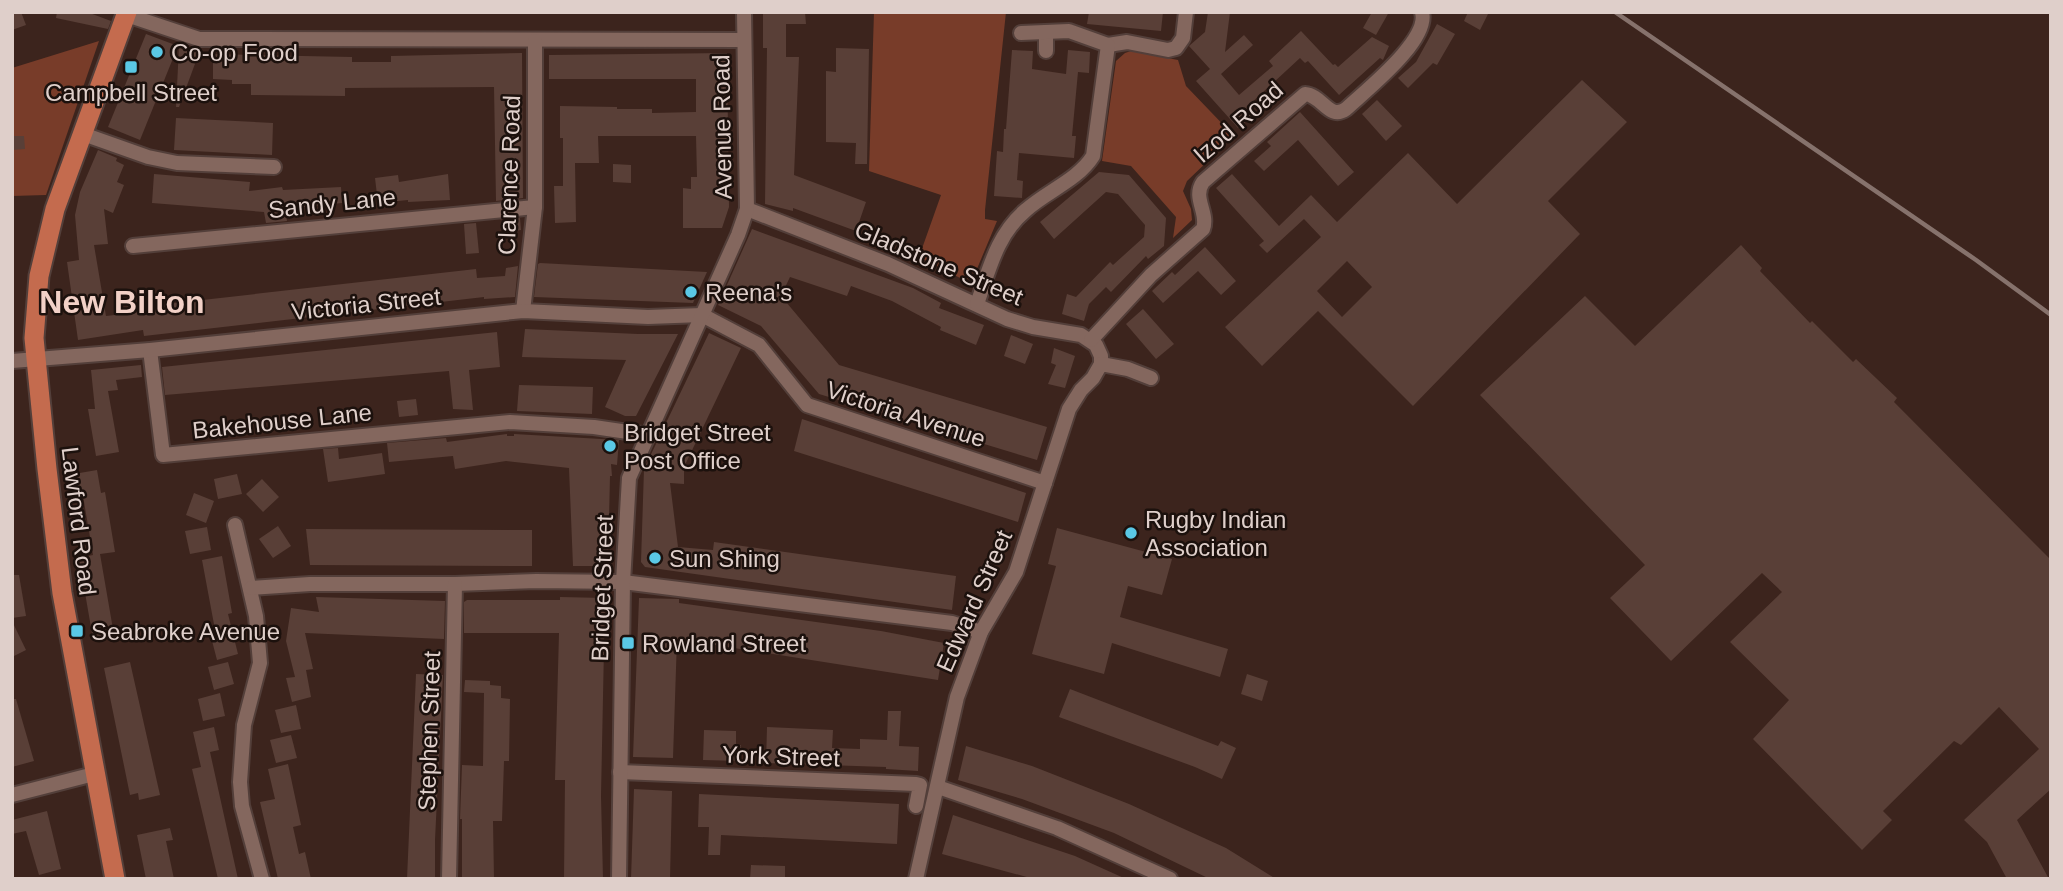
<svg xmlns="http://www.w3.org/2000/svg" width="2063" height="891" font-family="Arial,sans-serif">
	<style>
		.green { fill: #783c29 }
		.building { fill: #593f37; fill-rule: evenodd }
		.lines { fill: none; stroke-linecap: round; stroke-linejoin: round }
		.minor-casing { stroke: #533f3a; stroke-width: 18 }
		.primary-casing { stroke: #533f3a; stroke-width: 23 }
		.minor { stroke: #84675e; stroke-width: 14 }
		.primary { stroke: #c46b4e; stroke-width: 19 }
		.rail { stroke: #86726c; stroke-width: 4.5 }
		.poi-dot { fill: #5ac8e5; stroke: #1c110d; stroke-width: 2.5 }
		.labels { text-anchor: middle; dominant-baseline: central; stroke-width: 5; stroke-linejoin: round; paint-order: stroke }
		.poi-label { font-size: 24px; fill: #dfcfca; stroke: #1c110d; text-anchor: start }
		.street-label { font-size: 24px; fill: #dfcfca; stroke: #1c110d }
		.district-label { font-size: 32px; font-weight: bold; fill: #f2d1c7; stroke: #1c110d }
	</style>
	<rect width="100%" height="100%" fill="#3c241d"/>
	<g class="green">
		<path d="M874 12H1006L985 210V219L997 221 974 276 964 280 919 257 941 195 869 171Z"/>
		<path d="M99 41 46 195 12 196V68Z"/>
		<path d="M1131 51 1178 60 1186 86 1234 136 1187 181 1183 191 1191 209 1192 220 1173 238 1176 217 1131 166 1102 161 1116 61 1125 53Z"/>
	</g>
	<g class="building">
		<path d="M12 12H21L26 25 12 30Z"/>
		<path d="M57 12H87L111 21 108 29 56 18Z"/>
		<path d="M763 12H805L806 24H786V57H799L794 175 866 202 856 231 793 208V211L765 204 767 48H763Z"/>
		<path d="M1089 12H1163L1161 31 1087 24Z"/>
		<path d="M1208 12H1230L1225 52 1244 35 1253 45 1221 74 1239 95 1273 66 1269 61 1301 31 1333 65 1335 64 1338 67 1372 37 1389 46 1383 60 1380 58 1339 95 1308 61 1305 63 1300 58 1249 105 1256 113 1238 128 1196 81 1210 69 1189 46 1205 32Z"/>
		<path d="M1372 12H1389L1376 35 1363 28Z"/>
		<path d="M1468 12H1489L1480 30 1464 21Z"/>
		<path d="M1437 24 1455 34 1437 65 1433 63 1408 88 1398 78 1416 62Z"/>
		<path d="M146 34 178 46 140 140 108 127Z"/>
		<path d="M179 46 199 53 179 107H176Z"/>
		<path d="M836 48 869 49 867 164H855L856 143 826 142V71L836 72Z"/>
		<path d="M1012 50 1033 51 1032 69 1066 74 1068 50 1090 52 1089 73 1078 72 1072 136H1076L1074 158 1019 153 1017 180 1023 181 1022 198 994 196 997 151 1003 152 1004 129H1006Z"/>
		<path d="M522 53 523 198 496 201 494 87 345 88V96L251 95V84H232V80L213 79V54L352 57V62H391V56Z"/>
		<path d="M727 53 729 207 722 228H683V188L691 189V177H697L696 136H598L599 163H575L576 222 555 223 554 186H563V138H560V106L617 107V109H652V113L696 112V79H549V55Z"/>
		<path d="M1582 80 1627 122 1548 201 1580 234 1413 406 1318 311 1262 366 1225 327 1321 237 1304 219 1267 253 1259 245 1264 241 1216 188 1232 174 1279 226 1311 195 1337 222 1408 153 1457 204ZM1347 261 1372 287 1342 317 1317 291Z"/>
		<path d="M1377 100 1402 126 1386 141 1362 114Z"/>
		<path d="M1300 112 1354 172 1338 186 1298 140 1264 171 1254 161 1271 146 1267 142Z"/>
		<path d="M176 118 273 123 272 155 174 150Z"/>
		<path d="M12 136H24L25 149 12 150Z"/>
		<path d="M98 150 117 158 116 161 124 165 117 182 124 185 113 213 104 209 108 244 94 245 106 316 141 312 140 307 476 269 477 278 505 276 506 268 518 266 515 297 484 299V297L144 336 143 330 78 340 67 262 79 260 75 215 80 192Z"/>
		<path d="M613 164 631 165V183L613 182Z"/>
		<path d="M1099 172 1129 175 1166 218 1164 246 1148 259 1146 256 1111 292 1106 287 1089 304 1084 321 1062 314 1067 294 1076 297 1110 262 1113 265 1144 237 1145 225 1118 194 1106 192 1054 239 1040 222Z"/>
		<path d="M154 174 250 182 249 191 282 187 283 190 341 187 342 203 285 209 287 221 266 223 264 212 152 203Z"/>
		<path d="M448 174 450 200 408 202V200L378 203 375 178 398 175 399 182Z"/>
		<path d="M520 218 521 230 507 232 505 220Z"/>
		<path d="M476 223 479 253 466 254 464 224Z"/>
		<path d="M752 229 913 288 941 303 939 308 984 325 976 345 940 330 941 327 892 301 851 286 847 296 790 277 781 296 839 365 1047 427 1037 460 819 394 761 326 718 305Z"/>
		<path d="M1741 245 1762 268 1760 271 1810 323 1812 321 1853 362 1856 359 1897 398 1894 402 2051 560V789L2017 820 2049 879H2007L1987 842 1964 820 2039 749 1999 707 1961 745 1954 741 1883 811 1892 820 1862 850 1753 739 1789 700 1730 642 1782 592 1762 573 1671 661 1610 598 1645 565 1480 395 1585 296 1635 346Z"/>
		<path d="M1205 247 1236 281 1221 295 1198 271 1163 303 1152 291 1172 272 1175 275Z"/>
		<path d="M538 264 540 263 707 272 693 303 534 297Z"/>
		<path d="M1143 309 1174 344 1156 359 1126 324Z"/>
		<path d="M525 329 638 334H678L636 416H625L605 407 626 360 522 357Z"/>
		<path d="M497 332 500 367 469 370 473 410 453 409 449 371 165 395 162 367Z"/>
		<path d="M709 333 741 348 684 467V484L670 483 678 547 713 550 714 542 956 576 952 610 645 567 641 562 644 469Z"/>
		<path d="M1011 335 1033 344 1025 364 1004 356Z"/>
		<path d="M1054 348 1075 356 1065 388 1048 384 1056 365 1051 363Z"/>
		<path d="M141 365 142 377 116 380 118 390 108 391 119 452 96 456 88 409H95L91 370Z"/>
		<path d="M519 385 593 387 592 414 517 411Z"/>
		<path d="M416 399 418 415 399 417 397 401Z"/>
		<path d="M802 419 1026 493 1018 522 794 451Z"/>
		<path d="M507 434V436H514V434L619 440 617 465 611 464 612 476H610L608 562 604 566H573L569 468 506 461 455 469 453 456 389 462 387 443 446 438 447 442Z"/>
		<path d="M338 448 339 459 382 453 385 474 328 482 323 449Z"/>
		<path d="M97 470 101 493 105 492 115 552 100 554 114 635 93 639 79 558 93 555 83 496 72 498 68 475Z"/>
		<path d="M237 474 242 494 218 499 214 479Z"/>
		<path d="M262 479 279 497 263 512 246 494Z"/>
		<path d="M194 493 214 501 206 523 186 515Z"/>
		<path d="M278 526 291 546 273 558 259 539Z"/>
		<path d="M207 527 211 550 190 554 185 531Z"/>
		<path d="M1057 528 1172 559 1162 595 1128 586 1120 617 1228 649 1220 677 1112 643 1104 674 1032 654 1056 566 1048 564Z"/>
		<path d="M306 529 532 530V566L310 565Z"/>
		<path d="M222 556 232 613 228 614 238 654 217 660 211 637 216 635 202 560Z"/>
		<path d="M12 575H19L26 616 12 618Z"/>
		<path d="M316 597 445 601 444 639 305 633 313 669 306 670 311 697 292 702 286 678 295 677 286 641 291 608 319 612Z"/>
		<path d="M560 597 605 598 601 796 603 879H564L565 780H555L559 633H464V602L467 600H560Z"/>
		<path d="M639 598 679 599V603L881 631 944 643 938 680 677 639 673 758 633 757Z"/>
		<path d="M12 621 26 650 12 657Z"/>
		<path d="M130 662 160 795 139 800 138 793 130 795 104 668Z"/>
		<path d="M228 662 234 684 214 690 208 667Z"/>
		<path d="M416 674 443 675 435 840V879H407Z"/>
		<path d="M1247 674 1268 681 1262 701 1241 694Z"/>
		<path d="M465 680 490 681V685L501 686V698L510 699 509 761H504L502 821H493L494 879H462V819H460L462 765 483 766 484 693 464 692Z"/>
		<path d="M1070 689 1218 746 1221 741 1236 748 1222 779 1195 767 1059 717Z"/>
		<path d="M220 693 225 716 203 721 198 699Z"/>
		<path d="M12 699H16L34 761 12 767Z"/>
		<path d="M296 705 301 729 281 733 275 710Z"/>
		<path d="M888 711H901L899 746 919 747 918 771 886 769V767L766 763 767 727 833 730 832 748 860 749V739L887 740Z"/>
		<path d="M214 727 219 750 210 752 238 879H218L192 769 201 767 193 732Z"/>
		<path d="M704 730 736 731V745H741L740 761 703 760Z"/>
		<path d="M291 735 297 758 276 763 270 740Z"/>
		<path d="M966 746 1032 766 1129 804 1226 848 1276 879H1210L1114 833 1022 799 958 780Z"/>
		<path d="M288 764 301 825 293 827 299 854 305 852 311 879H278L260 802 275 799 268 769Z"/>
		<path d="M634 789 672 791 670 879H631Z"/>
		<path d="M699 794 899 804 897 844 721 835 720 855H708L709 827H698Z"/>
		<path d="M47 811 61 869 39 875 26 831 12 834V820Z"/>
		<path d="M953 815 1075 856 1126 879H1034L942 854Z"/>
		<path d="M170 828 173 840 166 841 174 879H146L137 835Z"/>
		<path d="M751 865 785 866V879H750Z"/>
	</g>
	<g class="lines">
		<defs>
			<g id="minor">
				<path d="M127 15 199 39 744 40"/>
				<path d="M1108 45 1127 42 1168 50 1176 48 1183 38 1186 12"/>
				<path d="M1046 51V32"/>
				<path d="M83 134 148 157 177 163 274 167"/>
				<path d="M747 209 888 264 1007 319 1033 327 1081 335 1096 345 1101 356V364"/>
				<path d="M133 246 535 207"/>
				<path d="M977 304C989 270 997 234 1026 210 1047 191 1078 180 1093 156L1108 45 1069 31 1021 33"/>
				<path d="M523 311 535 207V41"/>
				<path d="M702 315 759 345 807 405 1045 483"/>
				<path d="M1091 340 1151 275 1203 229C1209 213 1192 198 1203 182L1305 94C1322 95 1329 121 1346 109 1366 90 1430 40 1422 12"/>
				<path d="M150 350 163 455 510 422 594 427 648 435"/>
				<path d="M12 361 150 350 523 311 648 317 702 315"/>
				<path d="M235 525 256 616 260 663 244 725 240 782 242 806 262 879"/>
				<path d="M251 588 310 584H455L536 581 623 582 952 623 981 632"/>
				<path d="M620 772 916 784 920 785 916 806"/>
				<path d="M938 787 1057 828 1170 879"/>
				<path d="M12 795 94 774"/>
				<path d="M449 879 455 584"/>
				<path d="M619 879 623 582 629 478 738 235 747 209 744 12"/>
				<path d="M916 879 957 697 981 632 1016 572 1069 409 1081 390 1093 378 1101 364 1128 369 1151 378"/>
			</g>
			<path id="primary" d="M115 879 62 593 47 469 34 338 39 276 55 209 127 12"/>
		</defs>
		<use href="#minor" class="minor-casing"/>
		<use href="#primary" class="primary-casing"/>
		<use href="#minor" class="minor"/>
		<use href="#primary" class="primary"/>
		<path class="rail" d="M1615 12 1976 260 2051 315"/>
	</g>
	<g class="poi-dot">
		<circle cx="157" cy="52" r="7"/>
		<rect x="124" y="60" width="14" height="14" rx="3.5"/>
		<circle cx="691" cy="292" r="7"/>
		<circle cx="610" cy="446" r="7"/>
		<circle cx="1131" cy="533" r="7"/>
		<circle cx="655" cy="558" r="7"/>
		<rect x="70" y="624" width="14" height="14" rx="3.5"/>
		<rect x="621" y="636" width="14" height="14" rx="3.5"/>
	</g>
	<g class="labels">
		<g class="poi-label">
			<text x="171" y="52">Co-op Food</text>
			<text x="131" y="92" text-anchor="middle">Campbell Street</text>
			<text x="705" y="292">Reena's</text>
			<text x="624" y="432">Bridget Street<tspan x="624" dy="28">Post Office</tspan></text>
			<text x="1145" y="519">Rugby Indian<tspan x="1145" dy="28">Association</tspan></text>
			<text x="669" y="558">Sun Shing</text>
			<text x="91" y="631">Seabroke Avenue</text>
			<text x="642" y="643">Rowland Street</text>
		</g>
		<g class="street-label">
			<text transform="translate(1238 122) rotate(-41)">Izod Road</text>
			<text transform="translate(722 127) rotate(-91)">Avenue Road</text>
			<text transform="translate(509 175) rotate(-88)">Clarence Road</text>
			<text transform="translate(332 203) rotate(-6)">Sandy Lane</text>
			<text transform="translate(939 263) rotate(23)">Gladstone Street</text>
			<text transform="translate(366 304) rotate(-6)">Victoria Street</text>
			<text transform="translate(906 414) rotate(18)">Victoria Avenue</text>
			<text transform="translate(282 421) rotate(-6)">Bakehouse Lane</text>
			<text transform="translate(79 521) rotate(83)">Lawford Road</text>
			<text transform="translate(602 588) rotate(-88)">Bridget Street</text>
			<text transform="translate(974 601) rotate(-66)">Edward Street</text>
			<text transform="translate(429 731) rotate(-88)">Stephen Street</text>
			<text transform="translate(781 756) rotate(2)">York Street</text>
		</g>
		<g class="district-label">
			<text x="122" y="302">New Bilton</text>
		</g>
	</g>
	<rect width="2063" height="891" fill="none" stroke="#dfcfca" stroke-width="28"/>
</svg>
